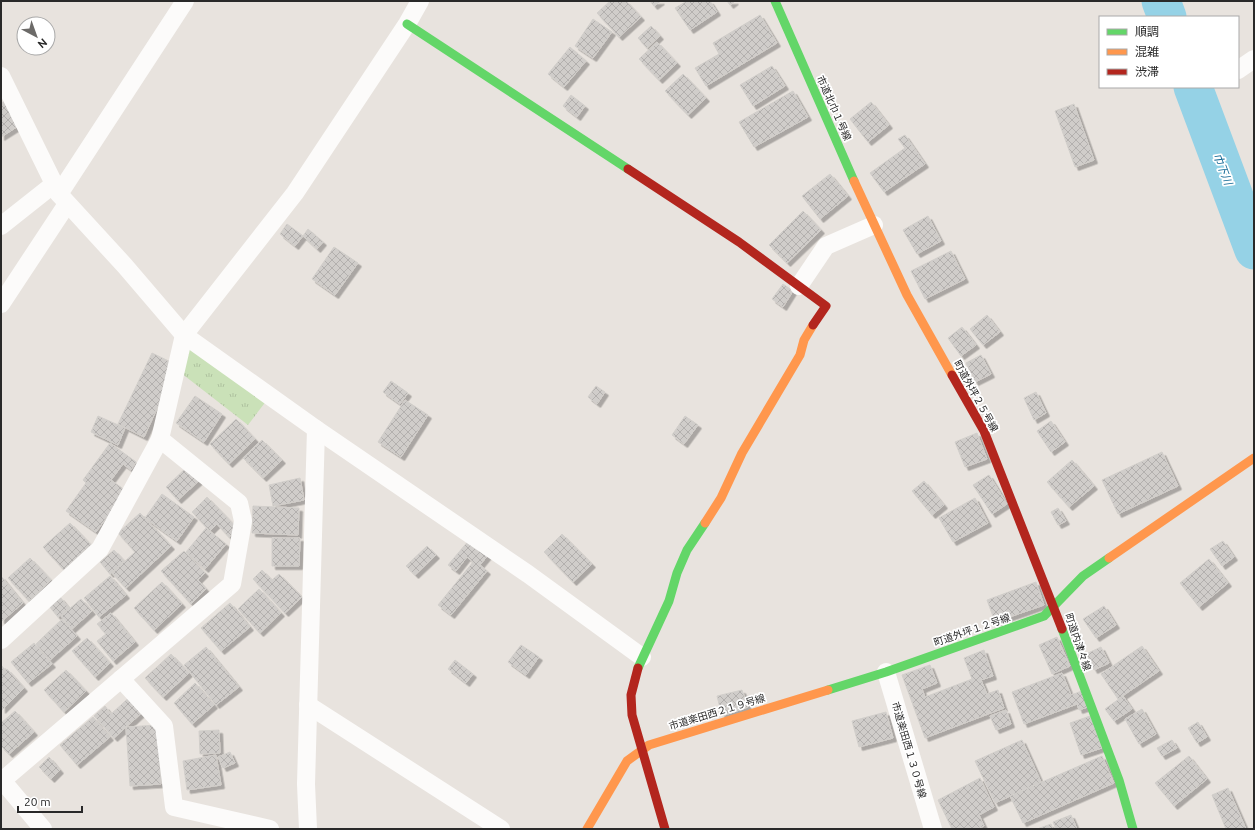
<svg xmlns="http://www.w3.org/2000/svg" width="1255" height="830" font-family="Ubuntu,'Noto Sans JP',sans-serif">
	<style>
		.grass { fill: url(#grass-tufts) }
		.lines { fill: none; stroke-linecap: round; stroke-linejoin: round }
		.river { stroke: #95d2e6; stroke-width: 39 }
		.building { fill: url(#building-cross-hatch); stroke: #d2cfcb; filter: url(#shadow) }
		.street { stroke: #fcfbfa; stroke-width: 18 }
		.fast { stroke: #63d668; stroke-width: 9 }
		.slow { stroke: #ff974d; stroke-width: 9 }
		.jam { stroke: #b3261e; stroke-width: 9 }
		.labels { text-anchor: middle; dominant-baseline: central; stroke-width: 3.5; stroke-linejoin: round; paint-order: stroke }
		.street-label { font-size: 10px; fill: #292929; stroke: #fff }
		.water-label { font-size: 11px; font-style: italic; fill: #126894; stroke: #fff }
	</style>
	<defs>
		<pattern id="grass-tufts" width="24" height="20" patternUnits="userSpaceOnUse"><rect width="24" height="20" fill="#cae1b8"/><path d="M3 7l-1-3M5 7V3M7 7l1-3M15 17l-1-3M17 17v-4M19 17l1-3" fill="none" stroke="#aec19e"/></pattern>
		<pattern id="building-cross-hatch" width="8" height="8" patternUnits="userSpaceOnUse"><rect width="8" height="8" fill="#d0cdca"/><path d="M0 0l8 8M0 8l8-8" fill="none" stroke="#b3b0ae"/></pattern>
		<filter id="shadow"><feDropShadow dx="3.5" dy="3.5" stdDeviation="0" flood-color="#0004"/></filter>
	</defs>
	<rect width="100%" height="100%" fill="#e8e3de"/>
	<path class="grass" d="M191 344 267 400 248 425 181 373Z"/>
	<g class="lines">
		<g class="river">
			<path d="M1161 1 1167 17"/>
			<path d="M1193 87 1254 250"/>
		</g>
	</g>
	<g class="building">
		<path d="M610 1H626L641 17 619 37 597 13Z"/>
		<path d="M650 1H661L654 6Z"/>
		<path d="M687 1H710L717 12 690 30 675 8Z"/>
		<path d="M727 1H735L730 5Z"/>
		<path d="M760 15 777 43 706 86 695 68 719 54 713 43Z"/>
		<path d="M593 19 612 32 593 58 575 46Z"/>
		<path d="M651 26 660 36 647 48 638 38Z"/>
		<path d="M657 42 677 63 659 80 639 59Z"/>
		<path d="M570 47 586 61 564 87 548 74Z"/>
		<path d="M772 66 785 86 753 106 740 85Z"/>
		<path d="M683 74 706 98 688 115 665 91Z"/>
		<path d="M793 91 808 117 754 147 739 122Z"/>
		<path d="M571 95 585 106 577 117 563 106Z"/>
		<path d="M5 101 20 125 1 137V103Z"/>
		<path d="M871 102 889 125 868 142 850 119Z"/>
		<path d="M1074 104 1094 160 1075 167 1055 111Z"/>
		<path d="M905 135 925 164 884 192 870 173 905 148 898 139Z"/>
		<path d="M830 174 848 196 820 219 802 196Z"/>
		<path d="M803 211 821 230 787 263 769 245Z"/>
		<path d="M928 216 941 241 917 254 903 230Z"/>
		<path d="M287 224 303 236 295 246 280 234Z"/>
		<path d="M308 229 323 242 317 249 303 236Z"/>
		<path d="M334 247 358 263 335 295 312 279Z"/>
		<path d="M951 251 965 279 925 299 911 271Z"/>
		<path d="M783 284 793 291 783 307 772 299Z"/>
		<path d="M987 315 1000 332 983 345 970 329Z"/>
		<path d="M962 327 976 345 961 356 948 338Z"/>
		<path d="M152 353 177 365 144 437 118 424Z"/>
		<path d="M981 355 991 374 975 382 966 363Z"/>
		<path d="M391 381 408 393 400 404 383 392Z"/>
		<path d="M596 386 605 392 597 404 588 397Z"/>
		<path d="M1036 392 1046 413 1034 420 1024 398Z"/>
		<path d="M195 396 222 414 204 442 176 423Z"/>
		<path d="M405 400 428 415 401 457 378 442Z"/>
		<path d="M98 416 125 428 118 445 91 432Z"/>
		<path d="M685 416 698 425 684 444 672 435Z"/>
		<path d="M236 419 255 439 229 464 210 444Z"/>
		<path d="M1051 421 1065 442 1051 452 1037 431Z"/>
		<path d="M977 433 987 459 965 467 955 442Z"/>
		<path d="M262 440 282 460 263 478 243 458Z"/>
		<path d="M110 443 136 462 131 470 123 464 111 480 126 491 96 532 66 511 86 483 83 480Z"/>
		<path d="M1162 452 1178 486 1118 514 1102 480Z"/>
		<path d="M1072 460 1094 486 1069 507 1047 482Z"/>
		<path d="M188 466 201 479 178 500 166 487Z"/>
		<path d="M989 475 1007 504 992 514 973 485Z"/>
		<path d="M300 478 304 500 273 506 269 485Z"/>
		<path d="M924 481 944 505 932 515 912 491Z"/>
		<path d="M162 494 194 517 177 541 145 518Z"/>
		<path d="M207 497 238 529 229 537 217 524 210 531 192 512Z"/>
		<path d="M975 498 988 523 953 542 939 518Z"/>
		<path d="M253 506 299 508 298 535 252 533Z"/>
		<path d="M1058 508 1066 521 1058 525 1051 512Z"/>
		<path d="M140 513 171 546 126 588 112 573 135 552 118 533Z"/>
		<path d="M70 523 91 545 64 570 43 547Z"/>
		<path d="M206 528 226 544 205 569 186 552Z"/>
		<path d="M562 534 592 564 573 582 544 552Z"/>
		<path d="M272 538H300L299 566H272Z"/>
		<path d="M470 539 489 554 480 565 487 571 451 615 438 605 473 562 467 557 456 571 448 565Z"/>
		<path d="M1223 541 1234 557 1222 566 1210 549Z"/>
		<path d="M427 546 436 555 415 575 406 566Z"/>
		<path d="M114 550 124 561 110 574 100 562Z"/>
		<path d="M184 551 205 573 198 580 206 589 191 604 161 571Z"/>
		<path d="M30 558 51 580 29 601 8 578Z"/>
		<path d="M1209 559 1228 583 1199 607 1180 583Z"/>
		<path d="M262 570 272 580 279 574 302 597 285 613 253 579Z"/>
		<path d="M1 576 23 603 2 621 1 620Z"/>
		<path d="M110 576 126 595 99 617 84 598Z"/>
		<path d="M162 582 182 604 154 630 134 608Z"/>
		<path d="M1036 582 1044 605 995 622 987 600Z"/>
		<path d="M259 589 281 613 260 633 238 609Z"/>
		<path d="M60 597 69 608 58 617 49 606Z"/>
		<path d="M81 599 92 611 72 629 61 616Z"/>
		<path d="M230 603 250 627 221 651 201 628Z"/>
		<path d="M1104 606 1116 625 1096 638 1083 619Z"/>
		<path d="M111 613 135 642 113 661 97 641 106 634 97 624Z"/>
		<path d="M62 619 77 636 50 660 36 644Z"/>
		<path d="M1057 637 1070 666 1052 674 1039 645Z"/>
		<path d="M87 638 110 663 95 677 72 651Z"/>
		<path d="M34 643 52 664 28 683 11 662Z"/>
		<path d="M521 645 539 657 526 675 508 662Z"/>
		<path d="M1142 646 1159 671 1118 699 1101 674Z"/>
		<path d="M206 647 239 687 216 705 184 665Z"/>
		<path d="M1101 647 1109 663 1094 670 1086 654Z"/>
		<path d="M984 650 993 676 981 680 987 694 998 690 1004 708 925 738 902 675 930 665 937 683 922 689 925 697 972 679 964 658Z"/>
		<path d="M171 654 189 673 163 697 145 678Z"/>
		<path d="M455 660 473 674 466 683 448 669Z"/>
		<path d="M1 665 5 670 1 674Z"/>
		<path d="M7 669 24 688 2 710 1 674Z"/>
		<path d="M66 670 86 691 64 712 44 690Z"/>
		<path d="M1062 673 1071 695 1082 691 1088 707 1079 710 1077 704 1024 724 1012 692Z"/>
		<path d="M195 683 214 705 192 724 174 703Z"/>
		<path d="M742 690 748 707 722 716 717 696Z"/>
		<path d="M133 694 146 709 114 738 94 716 105 706 111 714Z"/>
		<path d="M1123 696 1132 709 1114 721 1105 709Z"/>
		<path d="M1142 709 1156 734 1139 744 1125 719Z"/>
		<path d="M1006 710 1011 724 996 730 990 716Z"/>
		<path d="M15 711 34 732 9 754 1 746V723Z"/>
		<path d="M886 712 893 738 859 747 852 721Z"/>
		<path d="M1090 716 1102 748 1081 755 1070 723Z"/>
		<path d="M93 717 110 737 77 765 60 745Z"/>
		<path d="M1198 722 1207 737 1197 743 1188 728Z"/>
		<path d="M158 725 161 784 130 786 126 727Z"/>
		<path d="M219 730 220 753 200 754 199 731Z"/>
		<path d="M1022 740 1041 782 995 803 975 761Z"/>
		<path d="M1172 740 1177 748 1162 756 1157 748Z"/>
		<path d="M230 752 235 763 223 768 218 757Z"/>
		<path d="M216 755 221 785 187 790 183 761Z"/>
		<path d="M1102 756 1114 783 1023 823 1010 796Z"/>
		<path d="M1189 756 1207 779 1174 806 1155 783Z"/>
		<path d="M49 757 60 770 51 779 39 767Z"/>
		<path d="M980 778 994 807 979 815 984 826 977 829H952L938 800Z"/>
		<path d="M1228 788 1246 829H1226L1212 795Z"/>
		<path d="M1071 815 1077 829H1056L1053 822Z"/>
		<path d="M1051 824 1053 829H1037Z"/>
	</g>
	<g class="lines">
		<g class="street">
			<path d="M1238 70 1254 59"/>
			<path d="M1 76 59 194 125 266 184 335 316 429 528 574 642 657"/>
			<path d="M59 194 185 1"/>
			<path d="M1 226 54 184"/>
			<path d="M799 286 826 246 874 225"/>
			<path d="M1 304 67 204"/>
			<path d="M1 640 100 549 160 439 184 335 295 193 407 24 420 1"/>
			<path d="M886 672 933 829"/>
			<path d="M121 679 164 726 174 807 270 829"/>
			<path d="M308 705 501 829"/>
			<path d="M1 779 43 829"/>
			<path d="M3 780 232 584 243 521 239 503 160 439"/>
			<path d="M308 829 306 784 316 429"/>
		</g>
		<g class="fast">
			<path d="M775 1 854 181"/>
			<path d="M407 24 628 169"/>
			<path d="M1062 629 1119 780 1133 829"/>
			<path d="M638 668 669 601 677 573 687 550 705 523"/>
			<path d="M828 690 886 672 1044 616 1083 576 1109 558"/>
		</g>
		<g class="slow">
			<path d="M854 181 907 295 952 375"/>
			<path d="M705 523 721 498 742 453 800 355 804 340 813 325"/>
			<path d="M1109 558 1254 458"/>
			<path d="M587 829 627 761 649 745 828 690"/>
		</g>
		<g class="jam">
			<path d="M628 169 739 242 826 306 813 325"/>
			<path d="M952 375 984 431 1062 629"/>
			<path d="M638 668 631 695 632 715 665 829"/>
		</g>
	</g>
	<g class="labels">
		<g class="street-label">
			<text transform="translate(834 108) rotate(66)">市道北巾１号線</text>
			<text transform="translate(976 396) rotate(61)">町道外坪２５号線</text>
			<text transform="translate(972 630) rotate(-19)">町道外坪１２号線</text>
			<text transform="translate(1078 642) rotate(71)">町道内津々線</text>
			<text transform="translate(717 712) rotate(-17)">市道楽田西２１９号線</text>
			<text transform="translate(909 750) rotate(74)">市道楽田西１３０号線</text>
		</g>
		<g class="water-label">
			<text transform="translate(1223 169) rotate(69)">巾下川</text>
		</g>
	</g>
	<rect width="1255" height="830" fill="none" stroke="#292929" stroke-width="4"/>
	<rect x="1099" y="16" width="140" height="72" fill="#ffffff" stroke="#a9a9a9"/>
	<rect x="1107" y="29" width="20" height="6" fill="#63d668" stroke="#a9a9a9"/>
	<text x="1135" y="36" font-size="12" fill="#292929">順調</text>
	<rect x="1107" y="49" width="20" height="6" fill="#ff974d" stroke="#a9a9a9"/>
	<text x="1135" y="56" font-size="12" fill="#292929">混雑</text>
	<rect x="1107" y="69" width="20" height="6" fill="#b3261e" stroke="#a9a9a9"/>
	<text x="1135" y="76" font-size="12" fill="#292929">渋滞</text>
	<g transform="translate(36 36) rotate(139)"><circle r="19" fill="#ffffff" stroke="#a9a9a9"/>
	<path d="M0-3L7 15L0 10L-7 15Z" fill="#6c6a68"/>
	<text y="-6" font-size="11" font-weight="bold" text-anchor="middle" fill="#292929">N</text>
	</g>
	<path d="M18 806v6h64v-6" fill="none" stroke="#292929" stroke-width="2"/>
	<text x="24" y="806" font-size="12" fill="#292929" stroke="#ffffff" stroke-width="3" paint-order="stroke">20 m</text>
</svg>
